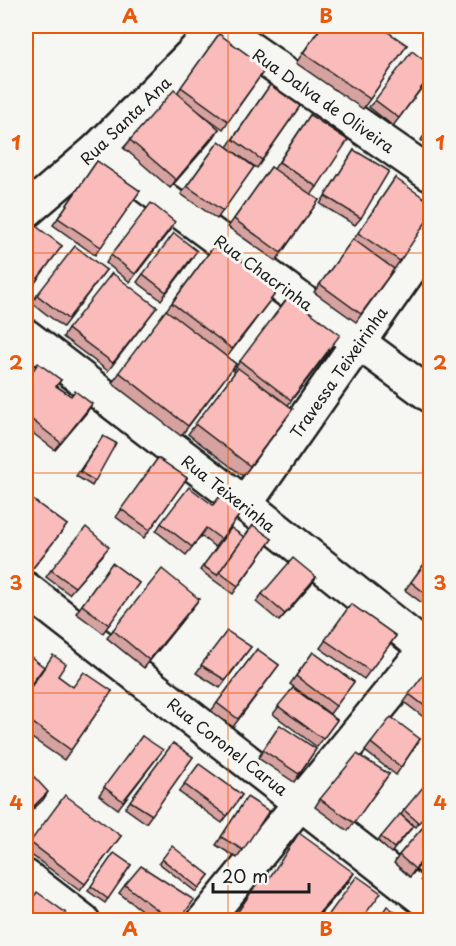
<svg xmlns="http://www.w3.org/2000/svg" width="456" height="946" font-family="'Playpen Sans',sans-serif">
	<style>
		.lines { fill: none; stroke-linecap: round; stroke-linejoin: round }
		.minor-casing { stroke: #1c1c1c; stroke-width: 38 }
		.minor { stroke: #f6f6f2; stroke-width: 33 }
		.wall { fill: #d6a2a0; stroke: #1c1c1c; stroke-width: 1.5 }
		.shaded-wall { fill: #ae8482; stroke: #1c1c1c; stroke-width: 1.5 }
		.building { fill: #f9bcba; stroke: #1c1c1c; stroke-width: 1.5 }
		.grid { fill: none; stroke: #e8590c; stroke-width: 1.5; stroke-opacity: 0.55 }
		.labels { text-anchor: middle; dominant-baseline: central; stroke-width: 6; stroke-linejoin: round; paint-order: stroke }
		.street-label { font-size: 16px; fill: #1c1c1c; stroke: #f6f6f2 }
		.neatline { fill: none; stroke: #e8590c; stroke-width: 2 }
		.grid-label { font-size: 20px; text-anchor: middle; font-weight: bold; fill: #e8590c }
	</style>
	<rect width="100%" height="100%" fill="#f6f6f2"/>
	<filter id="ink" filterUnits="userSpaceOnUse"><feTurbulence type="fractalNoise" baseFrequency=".0167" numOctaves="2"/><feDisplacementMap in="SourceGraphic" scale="12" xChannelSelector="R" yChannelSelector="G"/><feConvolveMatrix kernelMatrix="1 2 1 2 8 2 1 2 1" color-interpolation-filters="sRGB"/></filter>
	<g filter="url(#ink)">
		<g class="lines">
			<defs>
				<g id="minor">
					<path d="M217 26 430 174"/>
					<path d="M97 150 430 395"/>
					<path d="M26 211 97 150 220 26"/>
					<path d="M26 336 245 504 430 652"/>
					<path d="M245 504 430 240"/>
					<path d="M26 589 430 904"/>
					<path d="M26 877 82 920"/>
					<path d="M205 920 426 649"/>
				</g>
			</defs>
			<use href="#minor" class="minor-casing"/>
			<use href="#minor" class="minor"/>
		</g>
		<g class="wall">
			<path d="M321 26 407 45 363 109 296 63Z"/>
			<path d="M219 34 266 68 223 129 198 111 219 129 214 137 170 188 124 148 130 140 177 93Z"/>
			<path d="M430 77 393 126 369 107 375 100Z"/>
			<path d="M270 85 300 106 257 168 227 147Z"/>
			<path d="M310 115 317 187 311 195 319 200 276 261 228 227 271 167 274 169Z"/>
			<path d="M430 127V147L421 140Z"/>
			<path d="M219 141 254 167 217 219 181 194Z"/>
			<path d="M354 150 361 218 355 225 320 204Z"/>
			<path d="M97 161 140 191 95 255 53 225Z"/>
			<path d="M395 178 400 261 356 322 314 292 353 239H354Z"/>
			<path d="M26 223 62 246 26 295Z"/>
			<path d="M170 230 130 282 106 263 111 255Z"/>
			<path d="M217 242 279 289 227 357 236 364 181 436 112 383Z"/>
			<path d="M192 259 161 300 137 282 143 274Z"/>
			<path d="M106 270 63 327 32 303 37 295Z"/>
			<path d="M157 307 108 371 63 337 68 329Z"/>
			<path d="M333 346 288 405 286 419 243 476 188 434 235 372 233 371 240 361Z"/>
			<path d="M61 380 57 386 71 396 87 412 55 450 26 428V381Z"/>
			<path d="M103 436 95 481 92 486 76 476Z"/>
			<path d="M158 458 187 478 144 538 116 517Z"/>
			<path d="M26 495 67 525 26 577Z"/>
			<path d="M213 505 241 513 215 547 201 536 186 555 156 531 161 523Z"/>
			<path d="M231 528 244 537 272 539 233 594 200 570Z"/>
			<path d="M103 555 69 594 46 577 51 570Z"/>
			<path d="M430 556V609L405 590Z"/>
			<path d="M112 563 139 583 103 633 76 613Z"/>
			<path d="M311 585 279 621 256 602 262 594Z"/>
			<path d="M199 599 144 668 107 638 113 630Z"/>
			<path d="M351 604 396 636 364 679 320 648Z"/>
			<path d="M227 631 251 647 220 688 196 673Z"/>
			<path d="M257 649 279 665 233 727 211 711Z"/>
			<path d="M313 652 354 682 330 714 290 684Z"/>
			<path d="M430 666V722L404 702Z"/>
			<path d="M58 676 73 687 112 691 64 760 26 734V694Z"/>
			<path d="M293 688 337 720 317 747 273 714Z"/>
			<path d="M280 725 316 749 294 782 258 758Z"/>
			<path d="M142 736 157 758 118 809 99 795Z"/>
			<path d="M420 739 396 775 365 751 371 743Z"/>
			<path d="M173 743 193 757 146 823 125 808Z"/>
			<path d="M199 764 242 795 222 823 179 792Z"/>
			<path d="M389 774 348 831 315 807 320 799Z"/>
			<path d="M430 777V790L424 786Z"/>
			<path d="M242 805 243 850 237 858 216 845Z"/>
			<path d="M404 810H430L416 827 401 815Z"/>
			<path d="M430 819V853L410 877 394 863 399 855Z"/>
			<path d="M410 830 391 853 378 841 381 837Z"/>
			<path d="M121 836 80 891 26 851V848L30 842Z"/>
			<path d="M114 853 131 865 105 903 88 891Z"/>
			<path d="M162 859 209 875 196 892 159 863Z"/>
			<path d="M430 867V887L421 880Z"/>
			<path d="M262 876 267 880 349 881 314 921H232Z"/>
			<path d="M125 885 179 921H156L119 893Z"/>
		</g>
		<g class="shaded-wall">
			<path d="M219 129 214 137 170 188 176 180Z"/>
			<path d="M92 404 87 412 55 450 61 443Z"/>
			<path d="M316 577 311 585 279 621 285 614Z"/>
			<path d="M199 599 193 607 144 668 149 660Z"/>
			<path d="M48 792 43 800 26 816V814Z"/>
			<path d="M430 851V853L410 877 415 869Z"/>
			<path d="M354 873 349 881 314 921H313Z"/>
		</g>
		<g class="building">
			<path d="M322 26H379L407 45 370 99 303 53Z"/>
			<path d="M219 34 266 68 228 121 181 87Z"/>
			<path d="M412 51 430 65V76L399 118 375 100Z"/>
			<path d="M270 85 300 106 262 160 233 139Z"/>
			<path d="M174 90 219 129 176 180 130 140Z"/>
			<path d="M310 115 348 140 317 187 279 162Z"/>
			<path d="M430 127V135L427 132Z"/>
			<path d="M219 141 254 167 223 211 187 186Z"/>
			<path d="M354 150 389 171 361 218 325 196Z"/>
			<path d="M97 161 140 191 101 247 58 218Z"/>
			<path d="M271 167 319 200 281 253 234 219Z"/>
			<path d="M395 178 430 202V216L400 261 358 233Z"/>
			<path d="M151 203 175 222 135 274 111 255Z"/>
			<path d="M28 220 62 246 30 289 26 286V223Z"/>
			<path d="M174 233 197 251 166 292 143 274Z"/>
			<path d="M353 239 394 269 361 314 320 284Z"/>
			<path d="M217 242 279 289 232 349 172 303Z"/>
			<path d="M75 246 106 270 68 319 37 295Z"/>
			<path d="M112 273 157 307 113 363 68 329Z"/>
			<path d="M289 296 340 335 291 400 240 361Z"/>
			<path d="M166 310 236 364 188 426 119 372Z"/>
			<path d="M38 363 61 380 56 386 71 396 75 391 92 404 61 443 26 415V381Z"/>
			<path d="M26 368 31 371 26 378Z"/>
			<path d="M238 368 293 409 250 466 195 424Z"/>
			<path d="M103 436 116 443 95 481 80 472Z"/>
			<path d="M158 458 187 478 150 530 121 509Z"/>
			<path d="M189 487 213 505 220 496 241 513 221 539 206 528 192 547 161 523Z"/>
			<path d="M26 495 67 525 32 569 26 564Z"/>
			<path d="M253 525 272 539 238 586 219 572Z"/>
			<path d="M86 527 109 547 75 587 51 570Z"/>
			<path d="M231 528 244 537 217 575 203 566Z"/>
			<path d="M430 556V597L411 582Z"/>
			<path d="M293 558 316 577 285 614 262 594Z"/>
			<path d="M112 563 139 583 109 625 82 605Z"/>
			<path d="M162 569 199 599 149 660 113 630Z"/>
			<path d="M351 604 396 636 370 671 325 640Z"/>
			<path d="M227 631 251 647 225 680 201 665Z"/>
			<path d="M257 649 279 665 238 719 217 703Z"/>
			<path d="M313 652 354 682 336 706 296 676Z"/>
			<path d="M26 653 44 667 26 691Z"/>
			<path d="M53 655 66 664 58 676 73 687 84 672 112 691 71 750 26 718V694Z"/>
			<path d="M430 666V710L409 694Z"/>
			<path d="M293 688 337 720 323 739 278 706Z"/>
			<path d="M391 717 420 739 401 767 371 743Z"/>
			<path d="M280 725 316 749 299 774 263 750Z"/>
			<path d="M142 736 163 750 123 801 104 787Z"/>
			<path d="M173 743 193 757 152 815 130 801Z"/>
			<path d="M357 754 389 774 354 823 320 799Z"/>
			<path d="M199 764 242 795 227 816 184 784Z"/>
			<path d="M26 768 48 792 26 814Z"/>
			<path d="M424 786 430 792V809L419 823 404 810Z"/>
			<path d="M65 795 121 836 85 884 30 842Z"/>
			<path d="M247 797 269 811 243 850 221 837Z"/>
			<path d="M400 814 413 826 394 848 381 837Z"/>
			<path d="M430 819V851L415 869 399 855Z"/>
			<path d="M299 833 354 873 313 920 308 916 304 921H234L233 919 262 876 268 880Z"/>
			<path d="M172 846 209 875 199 888 162 859Z"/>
			<path d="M114 853 131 865 108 899 91 886Z"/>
			<path d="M141 866 194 900 179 921H172L125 885Z"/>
			<path d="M430 867V875L427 872Z"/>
			<path d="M357 876 381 893 360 921H324Z"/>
			<path d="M37 892 66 913 60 921H26V908Z"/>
			<path d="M387 906 407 921H377Z"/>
		</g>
	</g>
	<path class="grid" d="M228 26V920M26 253H430M26 473H430M26 693H430"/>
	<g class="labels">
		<g class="street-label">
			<text transform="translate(324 100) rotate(35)">Rua Dalva de Oliveira</text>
			<text transform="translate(125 120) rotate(-44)">Rua Santa Ana</text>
			<text transform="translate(264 272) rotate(36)">Rua Chacrinha</text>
			<text transform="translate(338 372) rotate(-55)">Travessa Teixeirinha</text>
			<text transform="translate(229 493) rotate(38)">Rua Teixerinha</text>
			<text transform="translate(228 746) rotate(38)">Rua Coronel Carua</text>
		</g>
	</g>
	<rect width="456" height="946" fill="none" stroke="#f6f6f2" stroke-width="66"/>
	<path d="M213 883v9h96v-9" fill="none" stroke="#1c1c1c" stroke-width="3"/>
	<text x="222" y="883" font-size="18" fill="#1c1c1c" stroke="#f6f6f2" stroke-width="4.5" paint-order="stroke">20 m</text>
	<rect x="33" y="33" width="390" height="880" class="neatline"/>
	<g class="grid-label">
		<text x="130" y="23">A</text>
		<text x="326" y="23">B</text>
		<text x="16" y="150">1</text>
		<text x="440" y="150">1</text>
		<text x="16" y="370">2</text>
		<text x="440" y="370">2</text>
		<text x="16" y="590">3</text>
		<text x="440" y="590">3</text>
		<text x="16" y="810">4</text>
		<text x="440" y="810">4</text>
		<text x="130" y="936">A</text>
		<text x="326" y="936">B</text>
	</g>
</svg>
